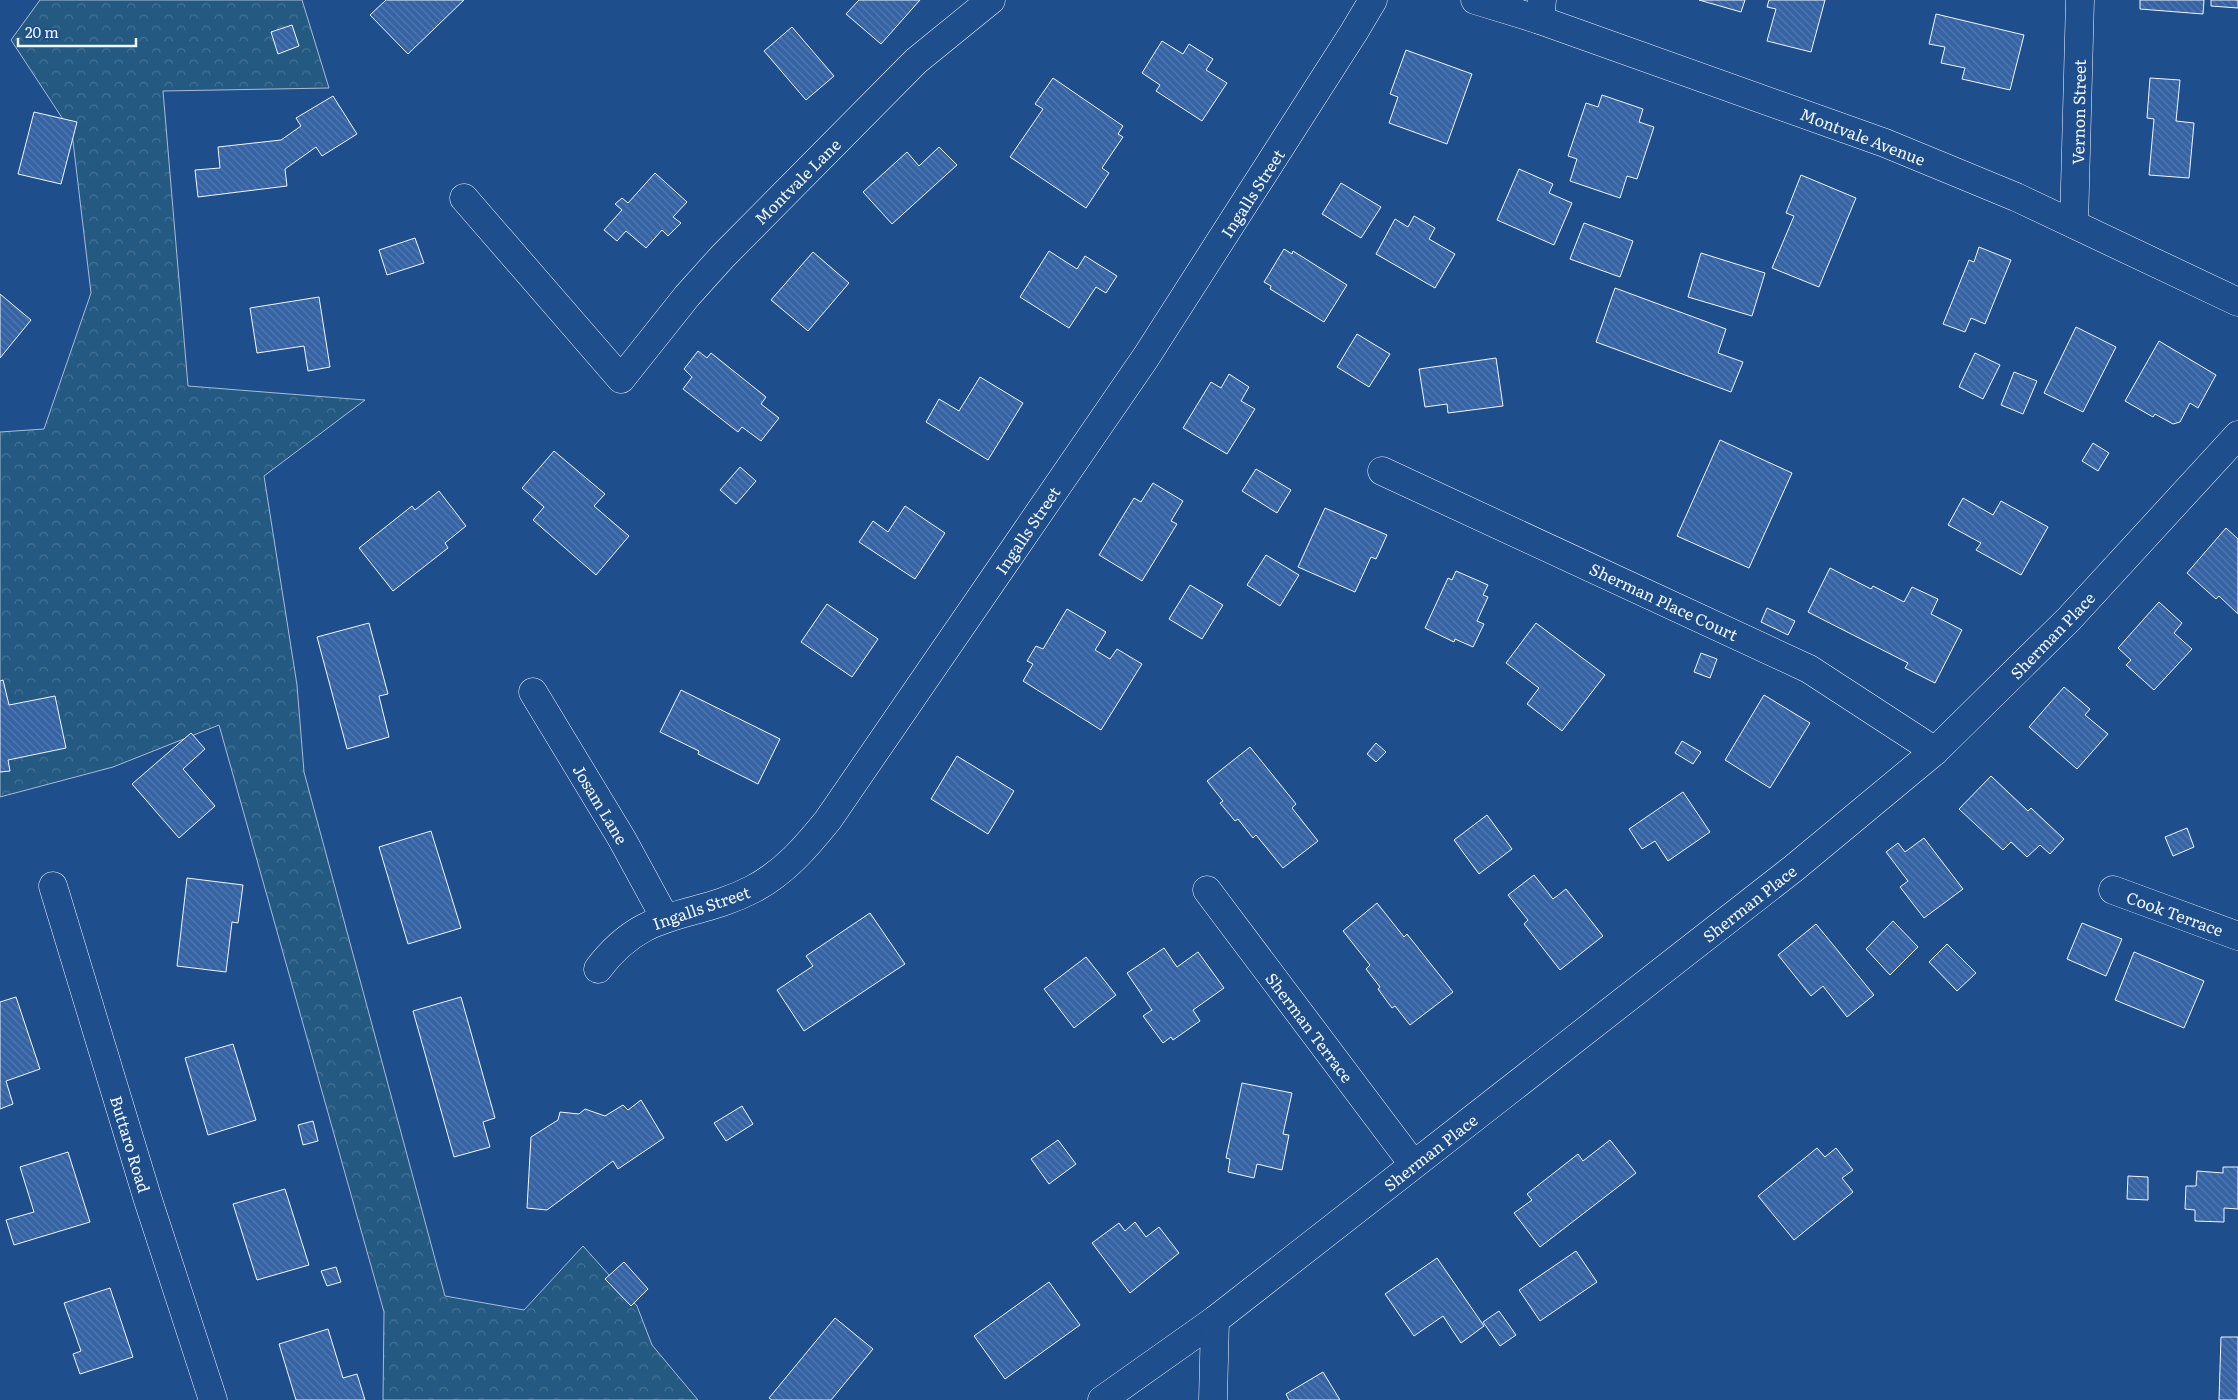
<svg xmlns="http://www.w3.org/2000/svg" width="2238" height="1400" font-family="Literata,serif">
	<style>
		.forest { fill: url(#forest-crowns); stroke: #a8bbd7 }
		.building { fill: url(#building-back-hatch); stroke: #f2f6ff }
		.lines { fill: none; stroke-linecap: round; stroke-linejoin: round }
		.minor-casing { stroke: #f2f6ff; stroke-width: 29 }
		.major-casing { stroke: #f2f6ff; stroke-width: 29 }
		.minor { stroke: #1f4e8c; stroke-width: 28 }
		.major { stroke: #1f4e8c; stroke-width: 28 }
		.labels { text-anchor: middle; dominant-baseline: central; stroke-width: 4; stroke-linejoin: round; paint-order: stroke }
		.street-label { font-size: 16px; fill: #f2f6ff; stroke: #1f4e8c }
	</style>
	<defs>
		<pattern id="forest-crowns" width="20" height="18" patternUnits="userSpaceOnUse" patternTransform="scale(1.25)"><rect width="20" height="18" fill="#245a82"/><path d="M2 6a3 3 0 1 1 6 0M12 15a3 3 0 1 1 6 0" fill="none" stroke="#447295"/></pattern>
		<pattern id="building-back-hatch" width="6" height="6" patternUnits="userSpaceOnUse" patternTransform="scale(1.25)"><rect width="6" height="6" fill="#3563a3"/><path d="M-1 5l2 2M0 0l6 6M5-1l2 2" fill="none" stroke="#537ab1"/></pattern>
	</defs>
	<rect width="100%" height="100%" fill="#1f4e8c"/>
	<path class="forest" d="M40 0H302L329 88 163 91 188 386 365 400 264 476 297 685 304 772 445 1296 524 1310 583 1246 637 1306 652 1345 698 1400H383L384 1312 219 725 113 767 0 797V432L44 429 91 293 72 133 11 40Z"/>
	<g class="building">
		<path d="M386 0H464L408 54 370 15Z"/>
		<path d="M859 0H920L881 44 846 14Z"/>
		<path d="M1699 0H1745L1741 12Z"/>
		<path d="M1769 0H1825L1811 52 1767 41 1776 9 1767 7Z"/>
		<path d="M2140 0H2204L2203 14 2140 9Z"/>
		<path d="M2211 0H2238V8L2211 6Z"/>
		<path d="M1936 14 2024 35 2010 90 1962 79 1965 68 1941 63 1945 47 1929 44Z"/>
		<path d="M292 25 299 46 278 54 271 32Z"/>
		<path d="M792 27 834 76 806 100 764 51Z"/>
		<path d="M1162 41 1183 54 1189 44 1213 59 1206 70 1227 83 1202 121 1156 91 1160 85 1142 73Z"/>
		<path d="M1406 50 1472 74 1447 144 1389 123 1398 97 1390 94Z"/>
		<path d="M1053 78 1123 126 1118 134 1123 137 1102 168 1109 173 1086 208 1010 157 1043 109 1035 104Z"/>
		<path d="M2150 78 2180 80 2176 121 2194 123 2189 178 2149 175 2154 119 2147 118Z"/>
		<path d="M1602 95 1643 109 1639 122 1654 127 1637 179 1627 176 1620 198 1570 181 1577 159 1568 156 1586 103 1598 107Z"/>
		<path d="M333 96 357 134 322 156 316 147 285 169 287 186 198 197 195 170 220 168 218 147 281 140 301 126 296 118Z"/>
		<path d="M34 112 77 122 61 184 18 174Z"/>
		<path d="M939 147 957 165 892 224 863 192 907 152 919 166Z"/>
		<path d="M1519 169 1553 184 1549 193 1572 203 1554 245 1497 220Z"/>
		<path d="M655 173 687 202 673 217 681 223 668 236 662 230 646 248 626 231 617 241 604 230 622 210 615 204 622 198 628 203Z"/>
		<path d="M1801 175 1856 198 1819 287 1772 268 1794 216 1786 213Z"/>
		<path d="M1341 183 1381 207 1361 238 1322 214Z"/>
		<path d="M1414 216 1435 228 1429 239 1455 254 1435 288 1376 254 1395 219 1408 227Z"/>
		<path d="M1584 223 1633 241 1620 277 1570 259Z"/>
		<path d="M415 238 424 263 387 275 379 250Z"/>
		<path d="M1979 247 2011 260 1985 324 1971 318 1965 332 1943 324 1969 260 1974 262Z"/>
		<path d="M1284 249 1292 254 1293 251 1347 285 1324 322 1270 289 1271 286 1264 282Z"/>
		<path d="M1049 251 1077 269 1085 256 1117 276 1106 293 1096 287 1069 328 1020 297Z"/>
		<path d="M813 252 849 283 808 331 771 300Z"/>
		<path d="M1701 253 1765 273 1752 316 1688 297Z"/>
		<path d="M1615 288 1726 329 1718 353 1743 362 1731 392 1596 342Z"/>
		<path d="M0 294 31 320 0 358Z"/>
		<path d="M319 297 330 367 308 371 304 346 257 353 250 308Z"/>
		<path d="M2076 327 2116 347 2083 412 2044 393Z"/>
		<path d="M1357 334 1390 354 1369 387 1337 367Z"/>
		<path d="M2159 341 2216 375 2198 408 2190 403 2180 422 2173 424 2155 414 2153 417 2125 401Z"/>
		<path d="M698 351 707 358 711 353 766 397 761 404 779 418 761 441 742 427 738 432 683 389 692 377 684 369Z"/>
		<path d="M1975 353 2000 365 1983 399 1959 387Z"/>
		<path d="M1496 358 1503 406 1448 413 1447 404 1425 407 1419 369Z"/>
		<path d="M2014 372 2037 381 2023 414 2001 405Z"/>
		<path d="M1229 374 1249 387 1241 401 1255 409 1227 454 1183 428 1211 382 1221 388Z"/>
		<path d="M980 377 1023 403 988 460 926 422 939 399 959 411Z"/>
		<path d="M1720 440 1792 473 1749 568 1677 536Z"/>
		<path d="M2093 443 2109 453 2098 471 2082 461Z"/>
		<path d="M554 451 605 494 594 506 629 536 596 575 533 520 544 507 522 488Z"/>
		<path d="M740 467 756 481 736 504 720 490Z"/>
		<path d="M1256 469 1291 490 1277 513 1242 491Z"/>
		<path d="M1153 483 1183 501 1171 521 1177 524 1142 581 1099 555 1134 498 1141 502Z"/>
		<path d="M439 491 466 526 445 543 448 548 393 591 359 548 412 506 415 510Z"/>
		<path d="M1963 498 1993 515 2001 501 2048 527 2021 575 1976 550 1981 543 1948 525Z"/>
		<path d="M905 506 945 533 915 579 859 542 873 521 888 532Z"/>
		<path d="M1325 508 1387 535 1376 559 1371 557 1355 592 1298 567Z"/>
		<path d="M2226 528 2238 539V614L2219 596 2216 599 2187 573Z"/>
		<path d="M1266 555 1299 575 1280 606 1247 585Z"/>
		<path d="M1830 568 1871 589 1873 586 1904 602 1912 587 1938 599 1931 614 1962 630 1935 683 1905 668 1908 663 1808 612Z"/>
		<path d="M1456 571 1488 585 1483 595 1488 597 1477 621 1484 624 1473 647 1455 639 1454 642 1425 628 1448 578 1452 580Z"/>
		<path d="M1190 585 1223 605 1202 639 1169 619Z"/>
		<path d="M2159 602 2182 623 2174 633 2192 649 2154 690 2126 665 2131 660 2118 648Z"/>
		<path d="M827 604 878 639 852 677 801 642Z"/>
		<path d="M1767 608 1795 621 1788 635 1761 622Z"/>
		<path d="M1067 609 1106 632 1095 650 1110 659 1117 649 1142 664 1101 730 1023 681 1033 664 1027 661 1036 646 1043 649Z"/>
		<path d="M369 623 388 694 379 696 389 737 347 749 317 637Z"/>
		<path d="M1536 623 1605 675 1562 731 1527 704 1539 688 1506 663Z"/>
		<path d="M1701 653 1717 659 1710 678 1694 672Z"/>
		<path d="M3 680 9 705 55 696 66 748 8 760 10 771 0 772V681Z"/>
		<path d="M2064 687 2090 709 2085 715 2108 734 2077 769 2029 727Z"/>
		<path d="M681 690 780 739 758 784 698 754 699 751 660 732Z"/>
		<path d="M1764 695 1810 723 1770 788 1725 760Z"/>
		<path d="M191 733 205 749 183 769 215 806 179 838 132 784Z"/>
		<path d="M1682 741 1701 752 1693 764 1675 753Z"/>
		<path d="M1376 743 1386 752 1376 762 1367 754Z"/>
		<path d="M1250 747 1296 804 1292 808 1318 841 1283 868 1256 835 1253 838 1238 819 1235 821 1220 803 1223 801 1207 781Z"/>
		<path d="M957 756 1014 791 988 834 931 799Z"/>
		<path d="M1991 776 2028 811 2031 808 2064 839 2050 854 2040 845 2027 857 2011 842 2003 850 1959 809Z"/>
		<path d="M1683 792 1710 832 1668 861 1655 841 1642 849 1629 829Z"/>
		<path d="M1487 815 1512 849 1479 874 1454 840Z"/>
		<path d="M2187 828 2194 847 2173 856 2165 837Z"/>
		<path d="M431 831 461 928 408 944 379 847Z"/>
		<path d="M1924 838 1963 889 1924 918 1900 887 1908 881 1886 852 1898 843 1905 852Z"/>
		<path d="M1534 875 1553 899 1566 889 1603 936 1560 970 1524 924 1528 920 1508 895Z"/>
		<path d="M187 878 243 885 238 923 232 922 226 972 177 966Z"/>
		<path d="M1377 903 1404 937 1407 934 1453 992 1410 1025 1395 1006 1392 1008 1378 989 1380 987 1366 969 1370 965 1343 931Z"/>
		<path d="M870 913 905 964 804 1031 777 990 813 966 806 956Z"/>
		<path d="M1893 921 1918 947 1890 975 1866 949Z"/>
		<path d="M2082 923 2122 939 2106 976 2067 959Z"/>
		<path d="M1816 924 1874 995 1847 1017 1823 986 1811 996 1778 955Z"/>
		<path d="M1947 944 1976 973 1957 991 1929 962Z"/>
		<path d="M1164 948 1177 967 1198 952 1224 988 1193 1010 1200 1021 1173 1040 1171 1037 1163 1043 1143 1016 1152 1010 1127 973Z"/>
		<path d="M2134 952 2204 981 2184 1028 2115 1000Z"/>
		<path d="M1086 957 1116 995 1074 1028 1044 989Z"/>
		<path d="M16 997 40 1069 6 1081 13 1104 0 1109V1002Z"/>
		<path d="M461 997 495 1118 483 1122 490 1147 454 1157 413 1011Z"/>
		<path d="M233 1044 256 1120 208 1135 185 1058Z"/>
		<path d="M1242 1083 1292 1093 1283 1134 1289 1135 1282 1170 1257 1164 1254 1178 1228 1172 1230 1159 1226 1158Z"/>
		<path d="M641 1100 664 1138 618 1169 613 1161 547 1210 527 1208 531 1137 558 1120 560 1112 579 1114 585 1109 605 1116 623 1105 628 1110Z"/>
		<path d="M742 1106 753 1124 726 1141 714 1123Z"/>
		<path d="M313 1121 318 1141 303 1145 298 1125Z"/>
		<path d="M1058 1140 1076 1164 1049 1184 1031 1159Z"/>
		<path d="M1610 1140 1636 1173 1540 1247 1514 1213 1532 1200 1527 1194 1578 1154 1583 1161Z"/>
		<path d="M1817 1148 1825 1157 1836 1148 1853 1170 1842 1178 1853 1192 1794 1240 1758 1196Z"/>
		<path d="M68 1152 90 1222 14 1245 6 1220 34 1212 20 1167Z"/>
		<path d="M2223 1167H2238V1209L2224 1208V1222L2195 1221V1210L2185 1209 2186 1186H2196L2197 1171 2223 1173Z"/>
		<path d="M2128 1176 2148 1177V1200L2127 1199Z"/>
		<path d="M285 1189 309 1265 257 1280 233 1204Z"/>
		<path d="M1135 1222 1146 1237 1159 1227 1179 1253 1130 1293 1092 1243 1119 1223 1125 1231Z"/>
		<path d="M1576 1251 1597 1282 1540 1321 1519 1290Z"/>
		<path d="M1437 1258 1484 1326 1461 1343 1443 1316 1414 1336 1385 1294Z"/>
		<path d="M624 1262 648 1289 631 1306 605 1279Z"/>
		<path d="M336 1267 341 1282 327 1286 321 1271Z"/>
		<path d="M1049 1282 1080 1325 1005 1379 974 1336Z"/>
		<path d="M110 1288 133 1357 80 1374 73 1354 81 1351 64 1303Z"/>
		<path d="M1499 1311 1516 1335 1500 1346 1483 1322Z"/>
		<path d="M835 1318 873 1349 831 1400H772L769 1398Z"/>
		<path d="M328 1329 343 1378 357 1374 365 1400H296L279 1344Z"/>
		<path d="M2221 1337H2238V1400H2219Z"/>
		<path d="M1323 1372 1340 1400H1289L1286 1394Z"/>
	</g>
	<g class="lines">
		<defs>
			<g id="minor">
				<path d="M1540 20 1542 0"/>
				<path d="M464 198 621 379 687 296 723 256 916 61 991 0"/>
				<path d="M2074 224 2080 0"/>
				<path d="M1382 471 1809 669 1935 751"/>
				<path d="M533 692 622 839 665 918"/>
				<path d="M53 886 148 1200 213 1400"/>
				<path d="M1207 890 1413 1164"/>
				<path d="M2113 890 2238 936"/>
				<path d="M598 969C646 905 692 921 753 889 784 873 807 846 828 820L1146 357 1354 32 1373 0"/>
				<path d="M1102 1400 1215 1320 1794 868 1935 751 2069 619 2238 435"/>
				<path d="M1213 1400 1215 1320"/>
			</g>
			<path id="major" d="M1475 0 1540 20 1885 143 2016 197 2238 302"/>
		</defs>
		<use href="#minor" class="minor-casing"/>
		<use href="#major" class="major-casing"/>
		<use href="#minor" class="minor"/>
		<use href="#major" class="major"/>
	</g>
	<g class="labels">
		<g class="street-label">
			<text transform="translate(2078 112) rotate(-89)">Vernon Street</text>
			<text transform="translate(1863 136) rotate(21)">Montvale Avenue</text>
			<text transform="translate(797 181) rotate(-45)">Montvale Lane</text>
			<text transform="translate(1252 193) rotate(-57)">Ingalls Street</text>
			<text transform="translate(1027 530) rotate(-56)">Ingalls Street</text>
			<text transform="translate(1664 601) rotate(25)">Sherman Place Court</text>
			<text transform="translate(2052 635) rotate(-46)">Sherman Place</text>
			<text transform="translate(601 804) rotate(59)">Josam Lane</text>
			<text transform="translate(1749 903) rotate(-38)">Sherman Place</text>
			<text transform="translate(701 907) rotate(-19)">Ingalls Street</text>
			<text transform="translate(2175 913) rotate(20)">Cook Terrace</text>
			<text transform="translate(1310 1027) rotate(53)">Sherman Terrace</text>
			<text transform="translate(131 1144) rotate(73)">Buttaro Road</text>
			<text transform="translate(1430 1152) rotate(-38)">Sherman Place</text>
		</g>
	</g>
	<path d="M18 38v8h118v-8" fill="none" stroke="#f2f6ff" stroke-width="2.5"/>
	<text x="25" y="38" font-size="15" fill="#f2f6ff" stroke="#1f4e8c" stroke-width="4" paint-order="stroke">20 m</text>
</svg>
